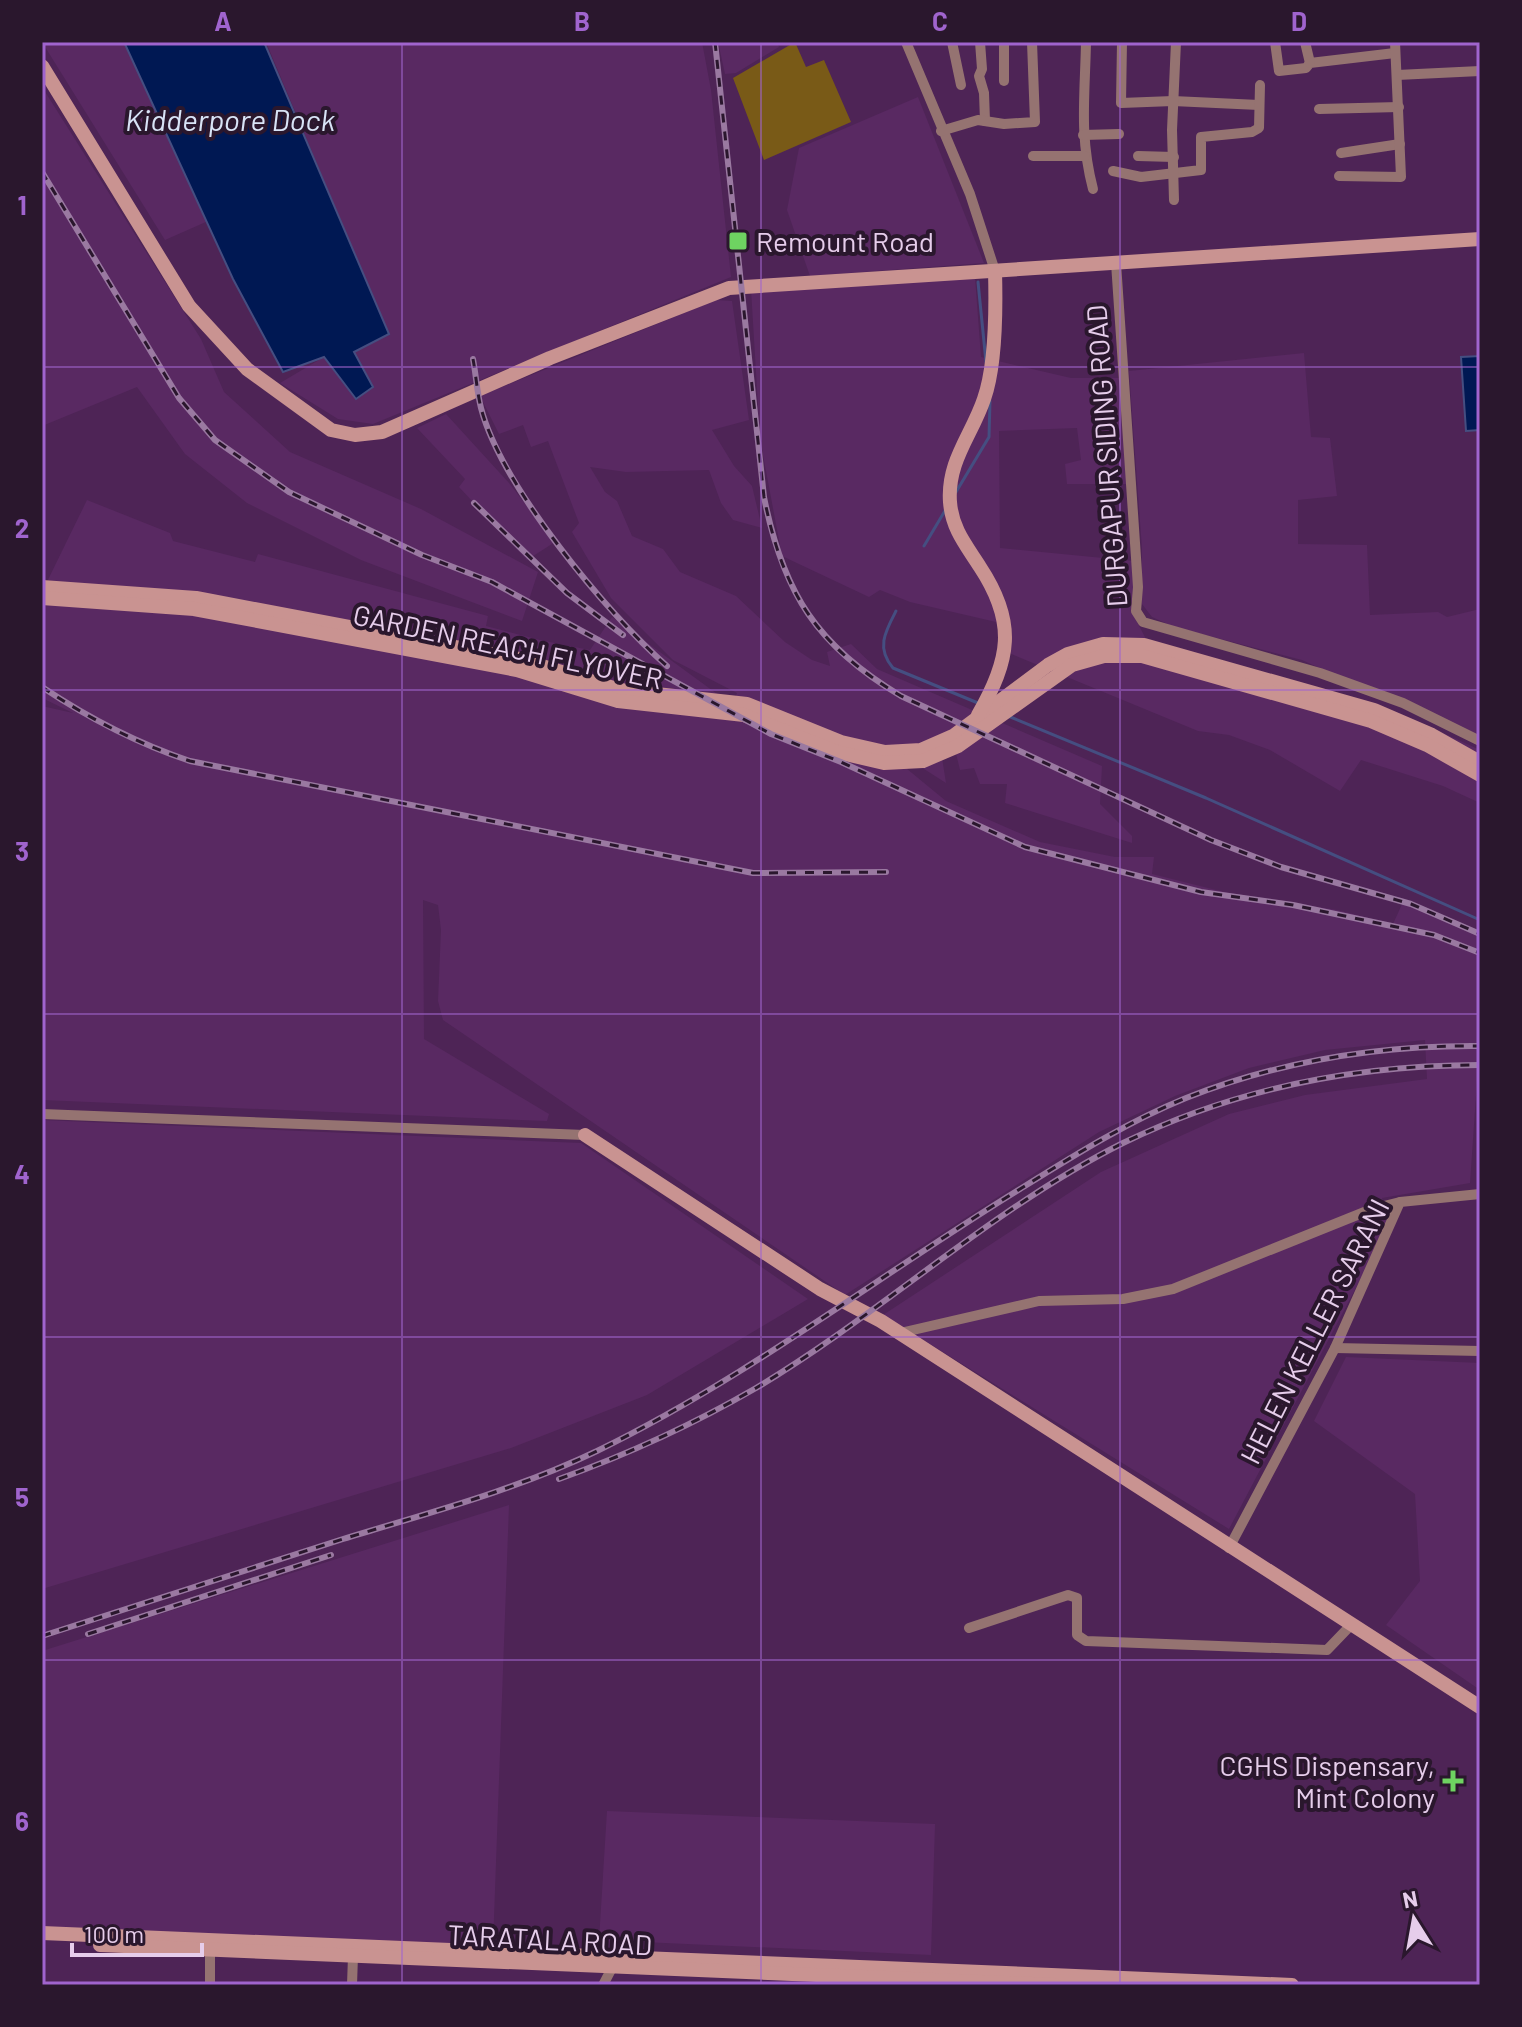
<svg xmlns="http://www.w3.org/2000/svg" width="1522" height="2027" font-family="Barlow,sans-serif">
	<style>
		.built { fill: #592962 }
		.green { fill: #795a17 }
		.water { fill: #001853; stroke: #454e81; stroke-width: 2 }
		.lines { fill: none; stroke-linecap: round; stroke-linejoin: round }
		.stream { stroke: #454e81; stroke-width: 3 }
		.street { stroke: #957371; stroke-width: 10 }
		.secondary { stroke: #c99391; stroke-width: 14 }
		.rail-casing { stroke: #9a79a1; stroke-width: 6 }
		.rail { stroke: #2a172d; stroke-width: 3; stroke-dasharray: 9; stroke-linecap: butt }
		.grid { fill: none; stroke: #a064ce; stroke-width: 2; stroke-opacity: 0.55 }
		.poi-dot { fill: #6ed361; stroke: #2a172d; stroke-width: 3 }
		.labels { text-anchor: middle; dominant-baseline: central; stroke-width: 8; stroke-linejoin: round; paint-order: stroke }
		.poi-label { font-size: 28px; fill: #e6cdeb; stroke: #2a172d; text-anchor: start }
		.street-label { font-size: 28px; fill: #e6cdeb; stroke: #2a172d }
		.water-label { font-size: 30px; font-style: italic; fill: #d8e3f6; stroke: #2a172d }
		.neatline { fill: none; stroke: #a064ce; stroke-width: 3 }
		.grid-label { font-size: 26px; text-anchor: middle; font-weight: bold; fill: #a064ce }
	</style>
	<rect width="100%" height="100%" fill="#4e2456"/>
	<g class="built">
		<path d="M42 42H124L208 221 165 240Z"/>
		<path d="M266 42H702L711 90 731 277 373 424 338 419 280 383 324 357 356 398 354 352 388 333Z"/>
		<path d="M718 42H777L779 47 736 73 725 74Z"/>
		<path d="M42 87 201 339 224 392 290 452 421 509 538 572 522 621 361 560 247 503 185 454 137 387 42 426Z"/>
		<path d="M918 97 984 263 810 276 787 210 799 148Z"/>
		<path d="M975 277 981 357 1071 378H1123L1129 484H1067L1065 464 1081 460 1077 428 999 431 1000 548 1134 561 1132 612 1148 643 1419 722 1480 750V803L1443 786 1361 760 1340 791 1270 750 1229 735 1198 731 1009 653 996 622 910 602 880 590 869 597 782 556 760 439 751 289Z"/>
		<path d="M716 300 732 301 749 420 712 430 734 466 752 486 762 528 733 520 721 503 709 470 626 472 590 467 605 492 617 501 632 536 663 549 680 572 736 596 785 642 812 660 830 666 827 652 851 644 877 669 1102 766 1100 804 1132 836V843L1005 803 1007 784H980L974 768 960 770 954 745H940L946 783 888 746 840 754 734 702 737 693 673 660 611 598 572 532 579 523 548 441 531 447 523 425 499 434 480 396Z"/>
		<path d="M1304 353 1311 437 1330 438 1337 496 1298 500V544L1367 545 1370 615 1438 612 1447 617 1480 609V741L1302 660 1174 627 1152 617 1142 604V549L1129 371Z"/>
		<path d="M446 414 509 483 555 542 527 560 459 487 465 479 417 428Z"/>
		<path d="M87 500 170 533 173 541 255 562 258 554 488 616 486 626 540 640 590 650 612 617 724 699 884 750 946 801 1040 842 1115 857H1154L1152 874 1228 893 1337 910 1393 924 1403 902 1480 933V1080L1477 1081 1470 1183 1382 1198 1391 1221 1229 1529 883 1315 1101 1172 1229 1114 1305 1095 1427 1079 1425 1040 1325 1050 1249 1068 1175 1096 1099 1132 845 1295 443 1020 438 1001 441 930 438 905 423 900 424 1039 549 1114 547 1121 42 1100V706L73 713 42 698V592Z"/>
		<path d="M42 1120 581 1143 808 1299 647 1395 511 1448 42 1589Z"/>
		<path d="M1346 1357 1480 1363V1690L1386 1625 1420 1581 1415 1494 1314 1421Z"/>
		<path d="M509 1505 493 1945 42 1929V1651Z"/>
		<path d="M607 1811 935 1824 931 1955 599 1940Z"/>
	</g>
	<path class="green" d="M795 42 806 67 824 60 851 122 764 160 733 78Z"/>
	<g class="water">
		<path d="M124 42H264L389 334 354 352 373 387 356 399 324 357 283 372 233 279Z"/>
		<path d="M1480 356V430L1466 431 1461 357Z"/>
	</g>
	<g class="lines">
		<g class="stream">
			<path d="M978 282 986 362"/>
			<path d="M956 492 989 437 990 401"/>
			<path d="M924 546 946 509"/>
			<path d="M896 611C885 632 876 648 893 668L978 703"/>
			<path d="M1008 716 1206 798 1480 920"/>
		</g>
		<g class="street">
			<path d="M906 42 970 194 995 271"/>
			<path d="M952 42 961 85"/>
			<path d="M980 42 982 69 979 76 984 93 985 121"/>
			<path d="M1004 42V81"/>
			<path d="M1086 42C1085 96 1079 136 1093 189"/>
			<path d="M1122 42 1121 103 1173 101 1259 105"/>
			<path d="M1275 42 1279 71 1306 68 1310 63 1395 53"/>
			<path d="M1305 42 1310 63"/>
			<path d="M1397 75 1480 71"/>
			<path d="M1319 109 1399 107"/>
			<path d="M941 131 978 120 1004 124 1035 122 1032 42"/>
			<path d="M1083 135 1119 134"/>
			<path d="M1341 153 1400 144"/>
			<path d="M1033 156H1085"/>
			<path d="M1138 156 1174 157"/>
			<path d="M1113 171 1141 177 1201 170V137L1252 132 1259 128 1260 85"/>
			<path d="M1339 176 1401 177 1395 42"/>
			<path d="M1174 200 1172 130 1176 42"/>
			<path d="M1116 263 1138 587 1136 611 1143 622 1320 673 1403 703 1480 741"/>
			<path d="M42 1114 585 1135"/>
			<path d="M900 1333 1039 1301 1123 1299 1173 1289 1372 1209 1400 1202"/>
			<path d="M1335 1348 1480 1351"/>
			<path d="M1229 1548 1335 1348 1400 1202 1480 1194"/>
			<path d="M969 1628 1068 1595 1077 1598V1635L1086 1641 1327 1650 1351 1625"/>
			<path d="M210 1985V1949"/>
			<path d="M352 1985 353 1956"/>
			<path d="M603 1985 612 1968"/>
		</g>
		<g class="secondary">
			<path d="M42 66 189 306 247 369 331 430 355 435 382 432 550 358 729 288 1480 239"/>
			<path d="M42 587 196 598 519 659 620 690 747 704 841 742 885 752 921 750 953 736 1048 665 1068 654 1103 644 1144 645 1374 710 1432 735 1480 762"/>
			<path d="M42 598 194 609 517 670 618 701 744 715 837 752 884 763 923 761 958 746 1072 665 1104 656H1142L1371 721 1427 745 1480 775"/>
			<path d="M978 715C1010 660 1017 623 980 567 966 545 952 529 950 502 947 461 972 435 984 399 996 365 996 307 995 271"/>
			<path d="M585 1135 820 1289 881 1321 1480 1707"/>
			<path d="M42 1933 1292 1985"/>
			<path d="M100 1945 1055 1985"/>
		</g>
		<defs>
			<g id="rail">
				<path d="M715 42 764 497C783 593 817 646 901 696L1211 840 1281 867 1411 904 1480 934"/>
				<path d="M42 172 179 398 215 440 289 492 422 555 492 582 771 734 841 762 1025 847 1201 892 1293 905 1434 935 1480 953"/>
				<path d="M473 359C476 375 477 392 481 408 501 485 607 614 667 666"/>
				<path d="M474 503 567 593 623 635"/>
				<path d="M42 687C90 719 136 743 190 761L753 873 886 872"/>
				<path d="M559 1479C626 1455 694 1424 756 1388 882 1313 991 1209 1123 1143 1236 1088 1355 1065 1480 1065"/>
				<path d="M88 1634 331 1555"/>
				<path d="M42 1636C143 1604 242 1571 343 1539 428 1513 516 1490 597 1451 747 1378 878 1276 1020 1189 1073 1156 1127 1122 1186 1098 1280 1061 1379 1045 1480 1046"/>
			</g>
		</defs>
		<use href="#rail" class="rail-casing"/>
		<use href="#rail" class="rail"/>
	</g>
	<path class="grid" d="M402 42V1985M761 42V1985M1120 42V1985M42 367H1480M42 690H1480M42 1014H1480M42 1337H1480M42 1660H1480"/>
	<g class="poi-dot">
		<rect x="728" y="231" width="20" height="20" rx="4"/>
		<path d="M1449 1769h8v8h8v8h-8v8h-8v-8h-8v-8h8z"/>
	</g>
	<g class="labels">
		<g class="poi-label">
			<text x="756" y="241">Remount Road</text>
			<text x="1435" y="1765" text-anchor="end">CGHS Dispensary,<tspan x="1435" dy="32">Mint Colony</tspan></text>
		</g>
		<g class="street-label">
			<text transform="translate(1106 456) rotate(-94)">DURGAPUR SIDING ROAD</text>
			<text transform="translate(508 646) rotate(12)">GARDEN REACH FLYOVER</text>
			<text transform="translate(1314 1331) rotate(-63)">HELEN KELLER SARANI</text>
			<text transform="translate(550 1939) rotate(3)">TARATALA ROAD</text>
		</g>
		<g class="water-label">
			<text x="230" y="119">Kidderpore Dock</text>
		</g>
	</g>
	<rect width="1522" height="2027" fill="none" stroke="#2a172d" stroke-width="88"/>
	<g transform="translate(1414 1919) rotate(349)" stroke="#2a172d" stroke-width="6" paint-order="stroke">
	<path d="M0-6L14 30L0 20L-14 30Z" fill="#e6cdeb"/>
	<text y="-12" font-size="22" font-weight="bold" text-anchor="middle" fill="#e6cdeb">N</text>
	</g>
	<path d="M72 1943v12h130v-12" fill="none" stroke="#e6cdeb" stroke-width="4"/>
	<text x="84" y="1943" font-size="24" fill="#e6cdeb" stroke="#2a172d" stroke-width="6" paint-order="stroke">100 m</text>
	<rect x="44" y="44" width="1434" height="1939" class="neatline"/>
	<g class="grid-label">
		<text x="223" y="31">A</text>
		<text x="582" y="31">B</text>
		<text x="940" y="31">C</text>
		<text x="1299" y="31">D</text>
		<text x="22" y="215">1</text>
		<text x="22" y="538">2</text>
		<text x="22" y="861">3</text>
		<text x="22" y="1184">4</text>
		<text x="22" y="1507">5</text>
		<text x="22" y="1831">6</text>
	</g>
</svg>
